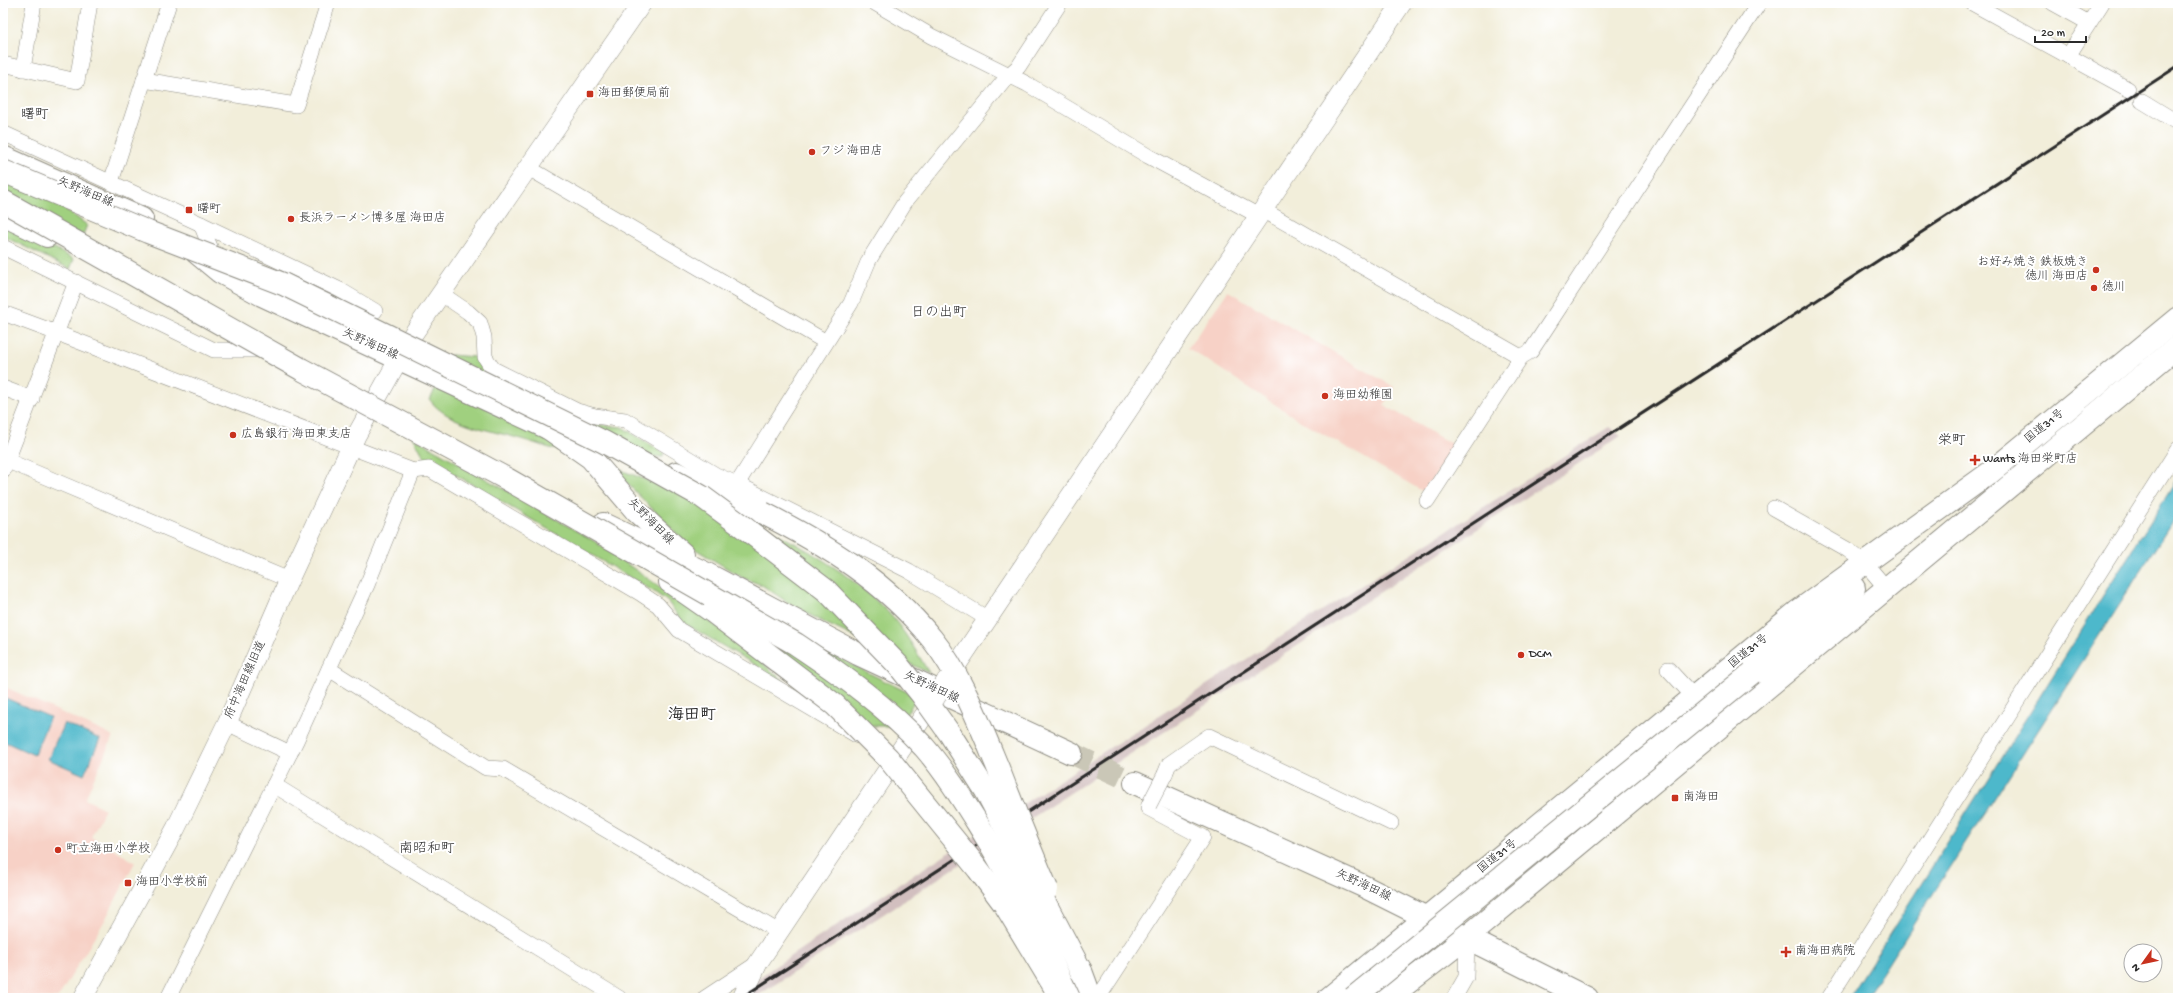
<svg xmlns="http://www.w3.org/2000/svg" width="2181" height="1001" font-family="'Gochi Hand','Klee One',sans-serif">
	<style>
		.built { fill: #f7d1c6 }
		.industrial { fill: #d2bfbf }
		.green { fill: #a0d07f; stroke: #667e55 }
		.water { fill: #4eb8cb; stroke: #3c727b }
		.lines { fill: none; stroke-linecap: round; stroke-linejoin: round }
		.secondary-tunnel { stroke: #cac7b7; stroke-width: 22; stroke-dasharray: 22 11; stroke-linecap: butt }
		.minor-casing { stroke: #8e8c82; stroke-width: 16 }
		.tertiary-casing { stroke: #8e8c82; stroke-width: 20 }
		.secondary-casing { stroke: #8e8c82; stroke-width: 24 }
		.trunk-casing { stroke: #8e8c82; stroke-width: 24 }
		.minor { stroke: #fff; stroke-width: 15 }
		.tertiary { stroke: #fff; stroke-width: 19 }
		.secondary { stroke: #fff; stroke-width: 22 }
		.trunk { stroke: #fff; stroke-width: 22 }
		.rail { stroke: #2b2b2b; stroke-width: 3 }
		.minor-bridge-casing { stroke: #8e8c82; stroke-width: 16; stroke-linecap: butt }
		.tertiary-bridge-casing { stroke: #8e8c82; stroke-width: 20; stroke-linecap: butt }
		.trunk-bridge-casing { stroke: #8e8c82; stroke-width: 24; stroke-linecap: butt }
		.motorway-bridge-casing { stroke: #8e8c82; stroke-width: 24; stroke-linecap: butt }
		.minor-bridge { stroke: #fff; stroke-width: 15 }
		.tertiary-bridge { stroke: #fff; stroke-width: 19 }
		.trunk-bridge { stroke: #fff; stroke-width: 22 }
		.motorway-bridge { stroke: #fff; stroke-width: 22 }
		.poi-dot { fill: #c8321e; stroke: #fff; stroke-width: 1.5 }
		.labels { text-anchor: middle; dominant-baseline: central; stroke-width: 4; stroke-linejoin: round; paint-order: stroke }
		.poi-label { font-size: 12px; fill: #2b2b2b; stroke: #fff; text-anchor: start }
		.street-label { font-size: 12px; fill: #2b2b2b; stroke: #fff }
		.quarter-label { font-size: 14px; fill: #2b2b2b; stroke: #fff }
		.district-label { font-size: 16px; font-weight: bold; fill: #2b2b2b; stroke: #fff }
	</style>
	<rect width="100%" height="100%" fill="#fff"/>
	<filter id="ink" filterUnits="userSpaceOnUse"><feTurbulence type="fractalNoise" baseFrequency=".025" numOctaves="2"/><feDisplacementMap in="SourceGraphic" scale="8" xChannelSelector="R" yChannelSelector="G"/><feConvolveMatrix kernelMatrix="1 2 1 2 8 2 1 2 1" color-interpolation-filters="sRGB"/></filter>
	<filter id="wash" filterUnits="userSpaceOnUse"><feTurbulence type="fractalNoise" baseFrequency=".012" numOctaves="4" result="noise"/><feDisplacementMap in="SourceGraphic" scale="16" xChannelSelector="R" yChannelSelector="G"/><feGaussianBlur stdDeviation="0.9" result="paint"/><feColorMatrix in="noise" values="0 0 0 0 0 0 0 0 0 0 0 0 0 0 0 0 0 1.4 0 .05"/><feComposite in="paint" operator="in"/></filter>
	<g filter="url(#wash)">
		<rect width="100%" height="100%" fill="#f2eeda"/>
		<g class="built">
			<path d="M1228 291 1394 387 1384 405 1455 446 1424 492 1302 422 1188 348Z"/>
			<path d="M3 686 113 736 85 799 105 809 91 837 135 862 105 920 58 998H3Z"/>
		</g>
		<path class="industrial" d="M1609 427 1621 436 754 998H728L864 907 1287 633Z"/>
		<g class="green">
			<path d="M3 170 37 189 87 225 83 235 3 206Z"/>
			<path d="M3 222 74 259 70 269 3 236Z"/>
			<path d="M451 355 475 357 482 370 592 424 622 427 664 453 662 457C628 454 593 455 559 450 546 448 533 442 521 439 494 431 447 424 430 400Z"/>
			<path d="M413 437 594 541 729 635 786 683 684 623 667 601 653 591 434 462 426 460Z"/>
			<path d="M610 466C706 503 811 535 886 610 904 629 916 651 929 673L823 622 787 602 762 585 743 578 687 544Z"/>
			<path d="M683 572 774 626 917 697 902 721 896 726H872L867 730Z"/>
		</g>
		<g class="water">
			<path d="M2178 478V513L1866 998H1849Z"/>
			<path d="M3 697 50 717 34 755 3 741Z"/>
			<path d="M64 723 100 739 84 775 48 759Z"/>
		</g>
	</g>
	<g filter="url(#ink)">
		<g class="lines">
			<path class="secondary-tunnel" d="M1071 753 1135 783"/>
			<defs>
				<g id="minor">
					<path d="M875 3 931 36 1027 84 1148 156 1259 216"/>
					<path d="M1972 3 2128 89"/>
					<path d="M2053 3 2089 23"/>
					<path d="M2068 56 2102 3"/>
					<path d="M3 64 77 81 90 3"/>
					<path d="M23 69 34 3"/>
					<path d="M144 80 296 105 328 3"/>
					<path d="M2142 101 2178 123"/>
					<path d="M3 133 201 224 340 290 375 311"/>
					<path d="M527 167 826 342"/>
					<path d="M111 182 169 3"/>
					<path d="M1263 210 1521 357 1531 351 1759 3"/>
					<path d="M201 224 216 262"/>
					<path d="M3 247 214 350H264"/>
					<path d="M440 293 468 312 480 323 484 337 485 357 493 369 577 411 595 416 625 420 716 475 737 484 909 571 988 619"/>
					<path d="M3 313 57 333 413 471 429 469 640 593 658 605 679 630 858 736"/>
					<path d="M3 388 32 399"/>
					<path d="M8 461 289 580"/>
					<path d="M3 471 76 282"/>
					<path d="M737 484 851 303 869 260 905 202 1008 76 1019 66 1060 3"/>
					<path d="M1427 501 1521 357"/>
					<path d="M1774 508 1848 550 1865 563 1886 588"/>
					<path d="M329 669 486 768 503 769 779 932"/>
					<path d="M1668 669 1694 697"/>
					<path d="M227 723 290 753"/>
					<path d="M1165 774 1169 764 1209 736 1391 823"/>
					<path d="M274 785 619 998"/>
					<path d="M168 998 296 741 367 585 413 471"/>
					<path d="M705 998 758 963"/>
					<path d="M1098 998 1203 837 1148 808 1149 805"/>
					<path d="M1454 998 1466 977 1467 937"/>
					<path d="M1829 998 2178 449"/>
				</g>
				<g id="tertiary">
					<path d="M946 681 1402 3"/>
					<path d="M83 998 176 828 227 723 289 580 356 436 411 337 642 3"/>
					<path d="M742 998 758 963 931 705"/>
				</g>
				<g id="secondary">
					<path d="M3 157 142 219"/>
					<path d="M3 215 47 236"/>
					<path d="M197 253 220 272 262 295 548 428 591 458 637 512 683 554"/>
					<path d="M603 524 707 574 858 654 1071 753"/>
					<path d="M1135 783 1361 885 1587 998"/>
				</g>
				<g id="trunk">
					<path d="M548 428 585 441"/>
					<path d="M676 473 763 513"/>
					<path d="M670 582 713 612"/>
					<path d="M1752 673 1854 588"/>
					<path d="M1081 971 1091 998"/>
					<path d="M1329 998 1797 612 1991 472 2178 318"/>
					<path d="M1388 998 1467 937 2178 346"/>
				</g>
			</defs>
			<use href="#minor" class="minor-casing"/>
			<use href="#tertiary" class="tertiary-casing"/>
			<use href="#secondary" class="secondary-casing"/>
			<use href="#trunk" class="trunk-casing"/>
			<use href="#minor" class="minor"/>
			<use href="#tertiary" class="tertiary"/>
			<use href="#secondary" class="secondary"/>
			<use href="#trunk" class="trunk"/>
			<path class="rail" d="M741 998 2178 66"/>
			<defs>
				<path id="minor-bridge" d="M1149 805 1165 774"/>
				<path id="tertiary-bridge" d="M931 705 946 681"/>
				<g id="trunk-bridge">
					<path d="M763 513C828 546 885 581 932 639 960 673 981 727 998 768 1014 809 1030 849 1047 889"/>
					<path d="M713 612 835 705 888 758 978 869 1005 905 1054 986"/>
					<path d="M1353 998 1752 673"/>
				</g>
				<g id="motorway-bridge">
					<path d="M3 171 148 232 283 284 604 442 701 496 742 526 827 591 898 665 922 695 950 734 986 791 1081 971"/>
					<path d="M3 201 301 369 507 479 796 644C841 674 887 707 924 747 944 770 961 797 978 824 1013 880 1041 938 1069 998"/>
				</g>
			</defs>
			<use href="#minor-bridge" class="minor-bridge-casing"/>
			<use href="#tertiary-bridge" class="tertiary-bridge-casing"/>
			<use href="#trunk-bridge" class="trunk-bridge-casing"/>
			<use href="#motorway-bridge" class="motorway-bridge-casing"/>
			<use href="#minor-bridge" class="minor-bridge"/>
			<use href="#tertiary-bridge" class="tertiary-bridge"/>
			<use href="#trunk-bridge" class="trunk-bridge"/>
			<use href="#motorway-bridge" class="motorway-bridge"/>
		</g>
	</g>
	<g class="poi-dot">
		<rect x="586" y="90" width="8" height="8" rx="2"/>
		<circle cx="812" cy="152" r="4"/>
		<rect x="185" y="206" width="8" height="8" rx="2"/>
		<circle cx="291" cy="219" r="4"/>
		<circle cx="2096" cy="270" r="4"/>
		<circle cx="2094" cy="288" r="4"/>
		<circle cx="1325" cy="396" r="4"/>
		<circle cx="233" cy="435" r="4"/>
		<path d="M1973 454h4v4h4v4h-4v4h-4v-4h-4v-4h4z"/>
		<circle cx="1521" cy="655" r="4"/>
		<rect x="1671" y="794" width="8" height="8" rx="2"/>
		<circle cx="58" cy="850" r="4"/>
		<rect x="124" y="879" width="8" height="8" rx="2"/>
		<path d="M1784 946h4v4h4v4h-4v4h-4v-4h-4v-4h4z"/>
	</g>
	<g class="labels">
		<g class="poi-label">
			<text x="598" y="94">海田郵便局前</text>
			<text x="820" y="152">フジ 海田店</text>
			<text x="197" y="210">曙町</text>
			<text x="299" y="219">長浜ラーメン博多屋 海田店</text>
			<text x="2088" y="263" text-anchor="end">お好み焼き 鉄板焼き<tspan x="2088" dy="14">徳川 海田店</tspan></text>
			<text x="2102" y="288">徳川</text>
			<text x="1333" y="396">海田幼稚園</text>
			<text x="241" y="435">広島銀行 海田東支店</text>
			<text x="1983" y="460">Wants 海田栄町店</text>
			<text x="1529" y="655">DCM</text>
			<text x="1683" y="798">南海田</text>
			<text x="66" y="850">町立海田小学校</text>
			<text x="136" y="883">海田小学校前</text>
			<text x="1795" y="952">南海田病院</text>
		</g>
		<g class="street-label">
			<text transform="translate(85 193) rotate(23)">矢野海田線</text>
			<text transform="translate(370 345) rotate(24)">矢野海田線</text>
			<text transform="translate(2045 427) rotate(-39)">国道31号</text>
			<text transform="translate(650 522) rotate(45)">矢野海田線</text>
			<text transform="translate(1749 652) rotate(-39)">国道31号</text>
			<text transform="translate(246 680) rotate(-66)">府中海田線旧道</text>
			<text transform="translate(931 688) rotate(25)">矢野海田線</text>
			<text transform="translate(1498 857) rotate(-39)">国道31号</text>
			<text transform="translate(1363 886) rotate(25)">矢野海田線</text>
		</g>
		<g class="quarter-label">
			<text x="35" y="115">曙町</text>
			<text x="939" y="313">日の出町</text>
			<text x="1952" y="441">栄町</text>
			<text x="427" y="849">南昭和町</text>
		</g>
		<g class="district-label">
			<text x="692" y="716">海田町</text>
		</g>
	</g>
	<rect width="2181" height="1001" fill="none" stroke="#fff" stroke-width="16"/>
	<g transform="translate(2143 963) rotate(237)"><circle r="19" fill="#ffffff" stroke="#aaaaaa"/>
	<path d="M0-3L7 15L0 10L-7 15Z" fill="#c8321e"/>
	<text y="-6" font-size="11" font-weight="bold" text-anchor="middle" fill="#2b2b2b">N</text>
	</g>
	<path d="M2035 36v6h51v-6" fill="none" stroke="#2b2b2b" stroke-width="2"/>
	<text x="2041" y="36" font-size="12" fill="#2b2b2b" stroke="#ffffff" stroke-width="3" paint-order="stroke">20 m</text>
</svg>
